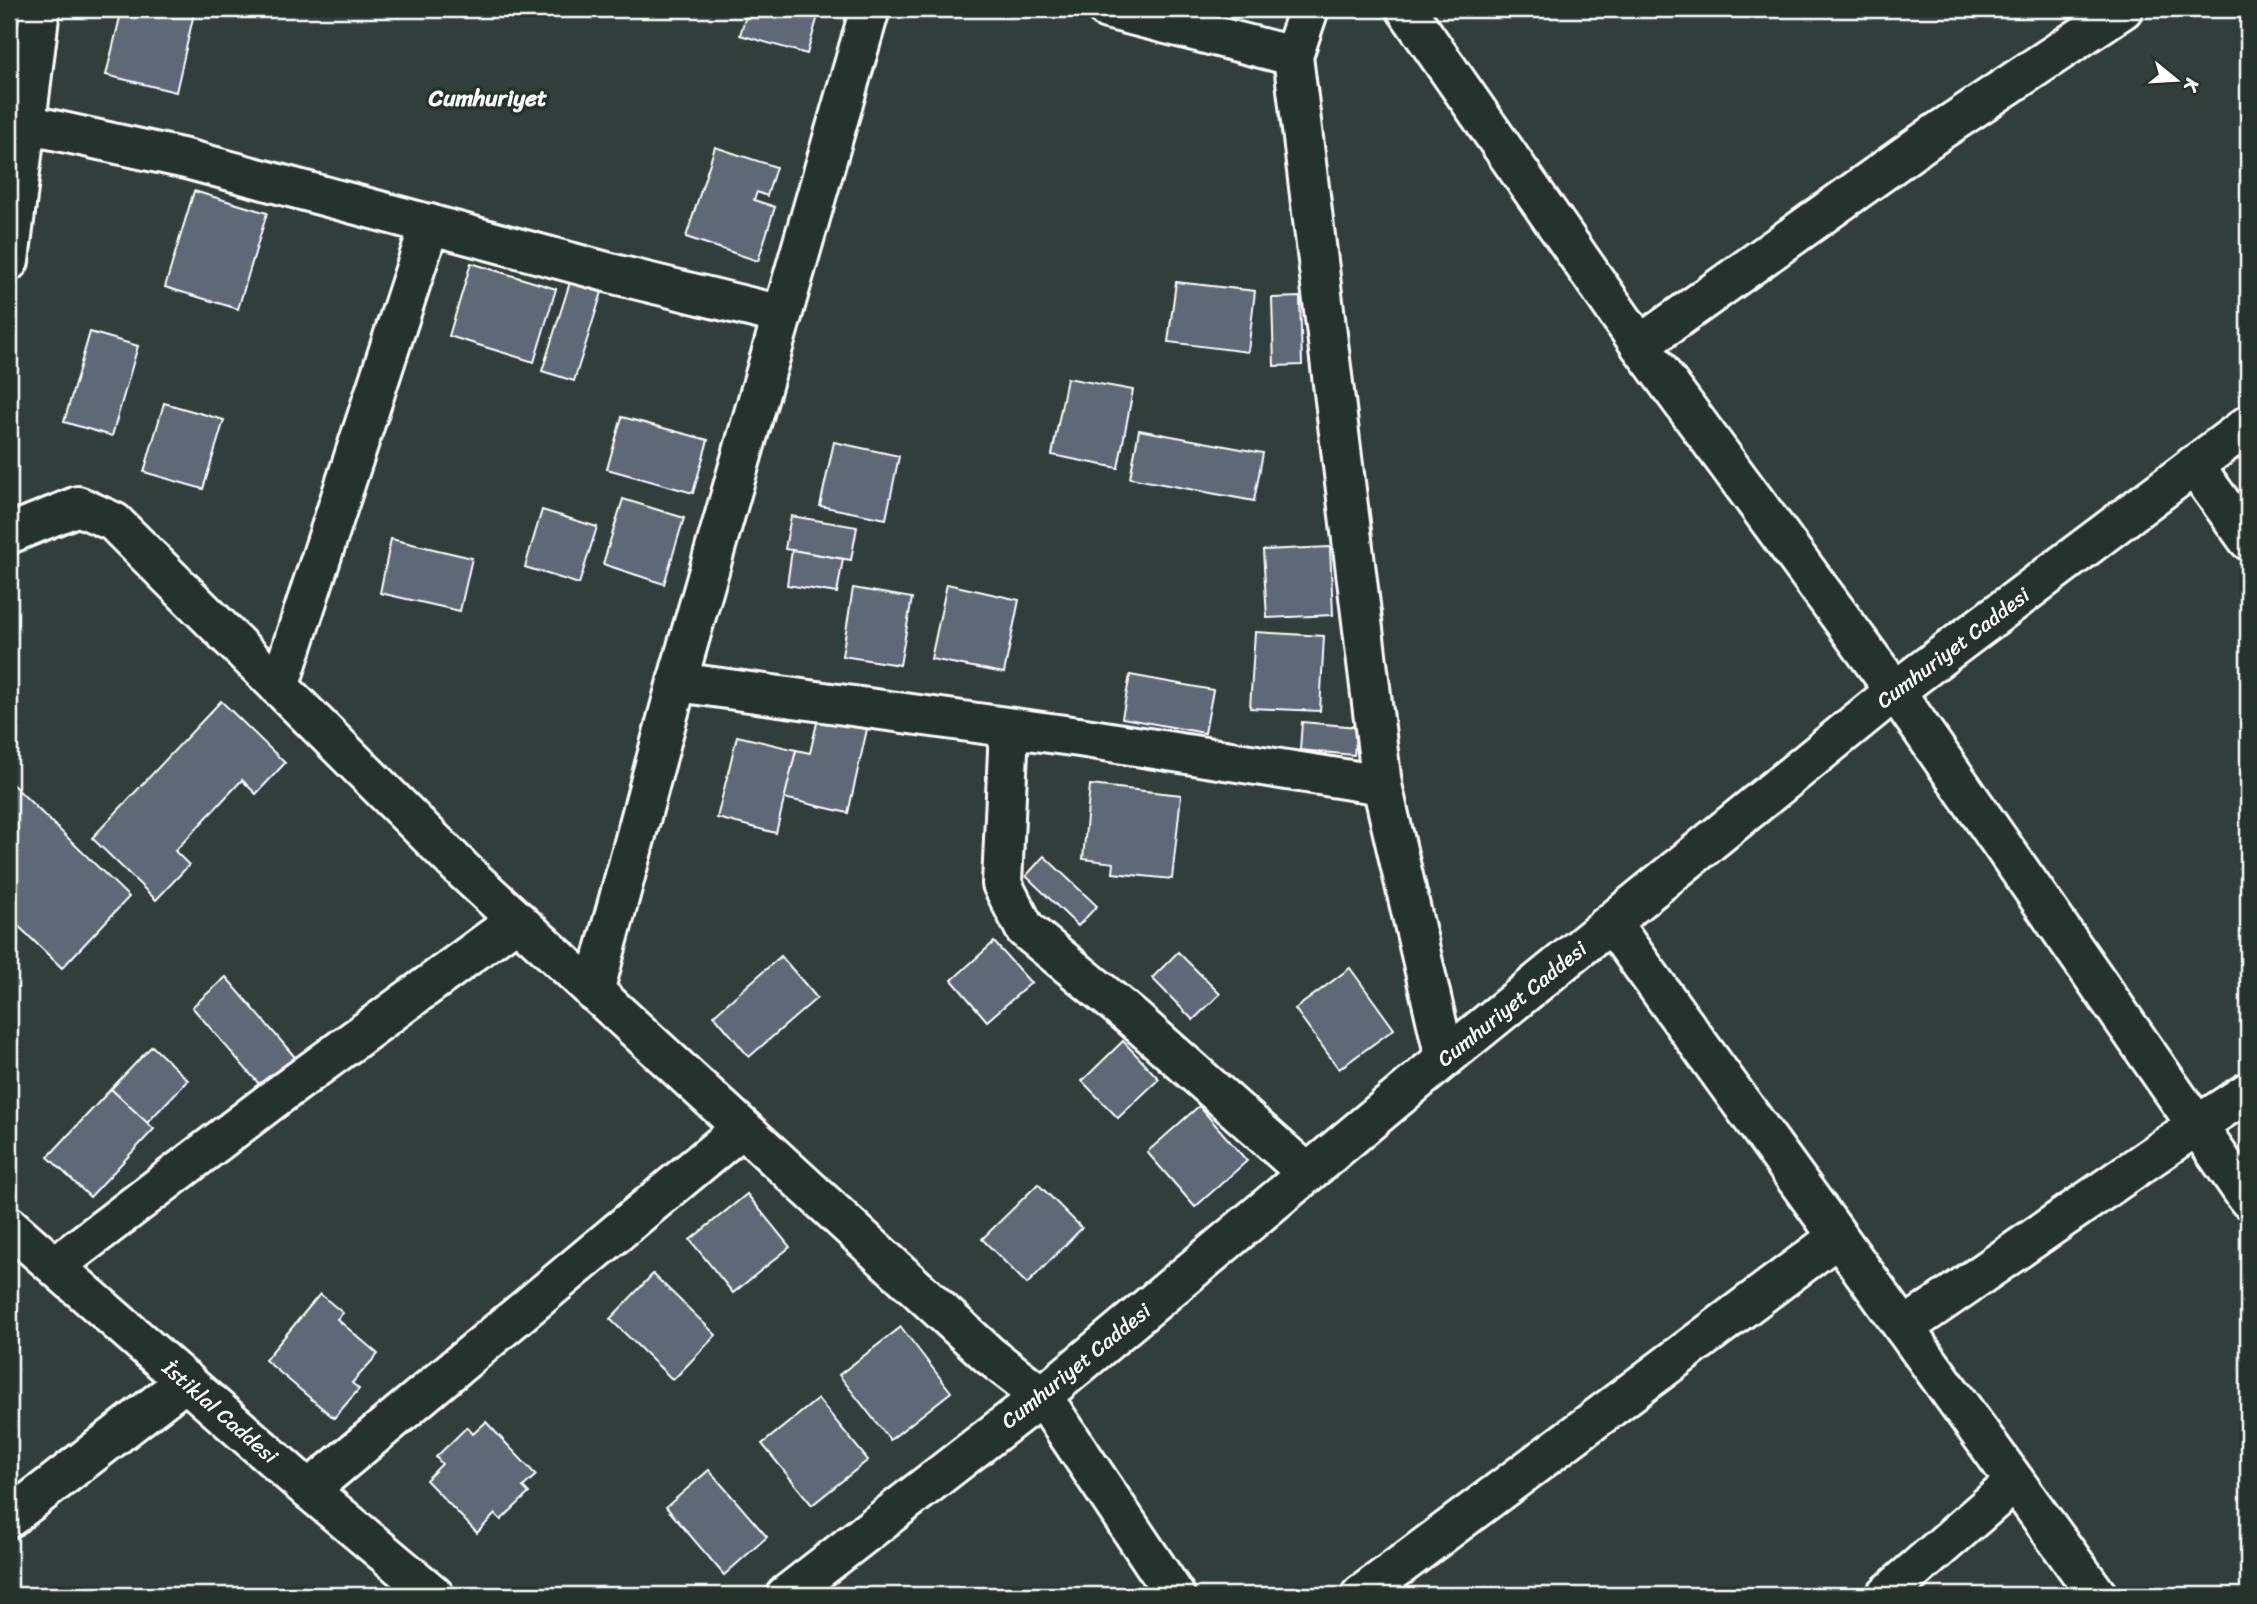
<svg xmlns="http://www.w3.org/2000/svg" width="2257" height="1604" font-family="Sriracha,sans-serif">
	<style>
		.building { fill: #5f6876; stroke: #fff; stroke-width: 2 }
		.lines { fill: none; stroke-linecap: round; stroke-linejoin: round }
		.minor-casing { stroke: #fff; stroke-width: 44 }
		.tertiary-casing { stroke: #fff; stroke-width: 44 }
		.minor { stroke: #26332d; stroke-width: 38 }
		.tertiary { stroke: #26332d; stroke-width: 38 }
		.labels { text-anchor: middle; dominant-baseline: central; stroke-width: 7; stroke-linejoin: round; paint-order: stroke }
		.street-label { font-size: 21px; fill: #fff; stroke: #26332d }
		.neighbourhood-label { font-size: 23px; font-weight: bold; fill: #fff; stroke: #26332d }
	</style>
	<rect width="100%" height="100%" fill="#313e3c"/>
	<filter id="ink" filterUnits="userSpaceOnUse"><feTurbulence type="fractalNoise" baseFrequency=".0143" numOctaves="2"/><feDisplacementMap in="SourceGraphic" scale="14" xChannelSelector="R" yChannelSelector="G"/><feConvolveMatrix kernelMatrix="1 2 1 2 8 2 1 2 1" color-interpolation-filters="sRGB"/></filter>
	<g filter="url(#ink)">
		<g class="building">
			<path d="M122 9H195L176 92 106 75Z"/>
			<path d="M748 9H820L807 54 740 35Z"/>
			<path d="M715 147 776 167 767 196 757 192 754 200 775 207 758 261 686 237Z"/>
			<path d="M194 191 267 213 238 309 165 287Z"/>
			<path d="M471 263 556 289 534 362 449 336Z"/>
			<path d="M571 279 603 289 574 381 542 371Z"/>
			<path d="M1176 282 1255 291 1248 352 1168 342Z"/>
			<path d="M1300 297 1302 365 1274 366 1272 298Z"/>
			<path d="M90 332 138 346 112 436 64 422Z"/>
			<path d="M1067 378 1133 390 1118 468 1052 455Z"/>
			<path d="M164 403 224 420 203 489 144 472Z"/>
			<path d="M622 417 708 440 693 493 607 469Z"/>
			<path d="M1139 430 1263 453 1254 501 1130 478Z"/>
			<path d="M834 442 899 456 886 519 820 506Z"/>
			<path d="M623 499 684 518 664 584 603 564Z"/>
			<path d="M542 510 597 527 579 584 525 567Z"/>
			<path d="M791 516 857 527 851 560 785 549Z"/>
			<path d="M391 539 472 558 460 611 380 593Z"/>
			<path d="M1330 547 1333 615 1267 618 1263 550Z"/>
			<path d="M792 550 843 559 837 593 787 585Z"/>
			<path d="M947 584 1019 600 1004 673 931 659Z"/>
			<path d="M853 588 912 598 900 665 842 656Z"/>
			<path d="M1255 632 1324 636 1320 711 1250 708Z"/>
			<path d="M1130 675 1213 690 1205 733 1122 718Z"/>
			<path d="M221 701 285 763 256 794 242 780 175 851 189 865 156 900 92 838Z"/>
			<path d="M819 714 868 725 848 813 784 798 796 750 810 753Z"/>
			<path d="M1302 722 1357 727 1354 755 1300 750Z"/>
			<path d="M737 736 796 750 776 833 717 818Z"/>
			<path d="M9 781 129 897 62 968 9 917Z"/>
			<path d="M1090 785 1181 795 1172 879 1113 873 1114 863 1083 859Z"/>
			<path d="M1044 856 1097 906 1078 926 1026 876Z"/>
			<path d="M994 942 1031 983 987 1021 952 980Z"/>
			<path d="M1178 952 1220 994 1193 1020 1152 978Z"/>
			<path d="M781 956 817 998 749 1057 714 1015Z"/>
			<path d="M1350 968 1394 1029 1339 1069 1295 1009Z"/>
			<path d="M226 977 300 1063 266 1092 192 1007Z"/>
			<path d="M1123 1041 1159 1079 1118 1118 1082 1081Z"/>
			<path d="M152 1046 188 1080 147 1123 111 1089Z"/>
			<path d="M111 1089 154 1129 90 1197 48 1157Z"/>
			<path d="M1199 1106 1247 1161 1195 1207 1147 1152Z"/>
			<path d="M1038 1184 1082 1228 1027 1284 982 1239Z"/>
			<path d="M747 1194 790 1247 733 1293 690 1240Z"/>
			<path d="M653 1274 716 1335 673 1380 610 1319Z"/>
			<path d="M320 1294 343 1313 337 1319 378 1354 352 1383 359 1389 334 1418 265 1360Z"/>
			<path d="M901 1327 951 1392 890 1440 839 1375Z"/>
			<path d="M818 1399 868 1460 812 1505 762 1444Z"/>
			<path d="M486 1422 536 1475 523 1487 529 1493 501 1520 495 1514 477 1533 426 1480 442 1464 436 1457 467 1427 473 1434Z"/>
			<path d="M709 1470 767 1537 724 1575 666 1507Z"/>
		</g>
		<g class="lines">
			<defs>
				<g id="minor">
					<path d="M1107 9 1293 56"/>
					<path d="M1309 9 1293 56 1382 785 1445 1058"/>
					<path d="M1406 9 1640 345 1895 691 2248 1199"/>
					<path d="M26 124 186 159 618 275 782 315"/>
					<path d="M9 261 40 9"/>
					<path d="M1640 345 1938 132 2123 9"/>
					<path d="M2194 465 2248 540"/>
					<path d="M9 534 78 506 114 522 465 872 989 1355 1042 1396 1175 1595"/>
					<path d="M677 682 1079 737 1382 785"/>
					<path d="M279 687 430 224"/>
					<path d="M1009 728 1002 884 1025 929 1134 1019 1307 1173"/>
					<path d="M1612 924 2097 1595"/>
					<path d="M594 992 677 682 870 9"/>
					<path d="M55 1266 271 1101 517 920"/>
					<path d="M1904 1328 2196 1126 2248 1092"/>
					<path d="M309 1490 742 1128"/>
					<path d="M9 1518 186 1381"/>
					<path d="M1361 1595 1838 1237"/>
					<path d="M1886 1595 2015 1482"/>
				</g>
				<g id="tertiary">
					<path d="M9 1226 309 1490 434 1595"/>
					<path d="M786 1595 1042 1396 1445 1058 1895 691 2248 425"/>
				</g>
			</defs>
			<use href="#minor" class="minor-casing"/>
			<use href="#tertiary" class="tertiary-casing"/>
			<use href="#minor" class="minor"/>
			<use href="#tertiary" class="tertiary"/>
		</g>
	</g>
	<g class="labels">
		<g class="street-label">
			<text transform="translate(1953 648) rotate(-37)">Cumhuriyet Caddesi</text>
			<text transform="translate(1512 1004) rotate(-39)">Cumhuriyet Caddesi</text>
			<text transform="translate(1076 1366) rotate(-39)">Cumhuriyet Caddesi</text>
			<text transform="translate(220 1412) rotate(41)">İstiklal Caddesi</text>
		</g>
		<g class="neighbourhood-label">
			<text x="488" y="98">Cumhuriyet</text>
		</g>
	</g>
	<rect width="2257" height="1604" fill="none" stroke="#26332d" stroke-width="35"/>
	<rect x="18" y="18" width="2222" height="1569" fill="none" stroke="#fff" stroke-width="2.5" filter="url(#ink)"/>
	<g transform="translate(2176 80) rotate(108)" stroke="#26332d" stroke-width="5" paint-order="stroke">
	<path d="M0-5L12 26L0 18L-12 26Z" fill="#ffffff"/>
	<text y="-10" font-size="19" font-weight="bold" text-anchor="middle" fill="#ffffff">K</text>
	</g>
</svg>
